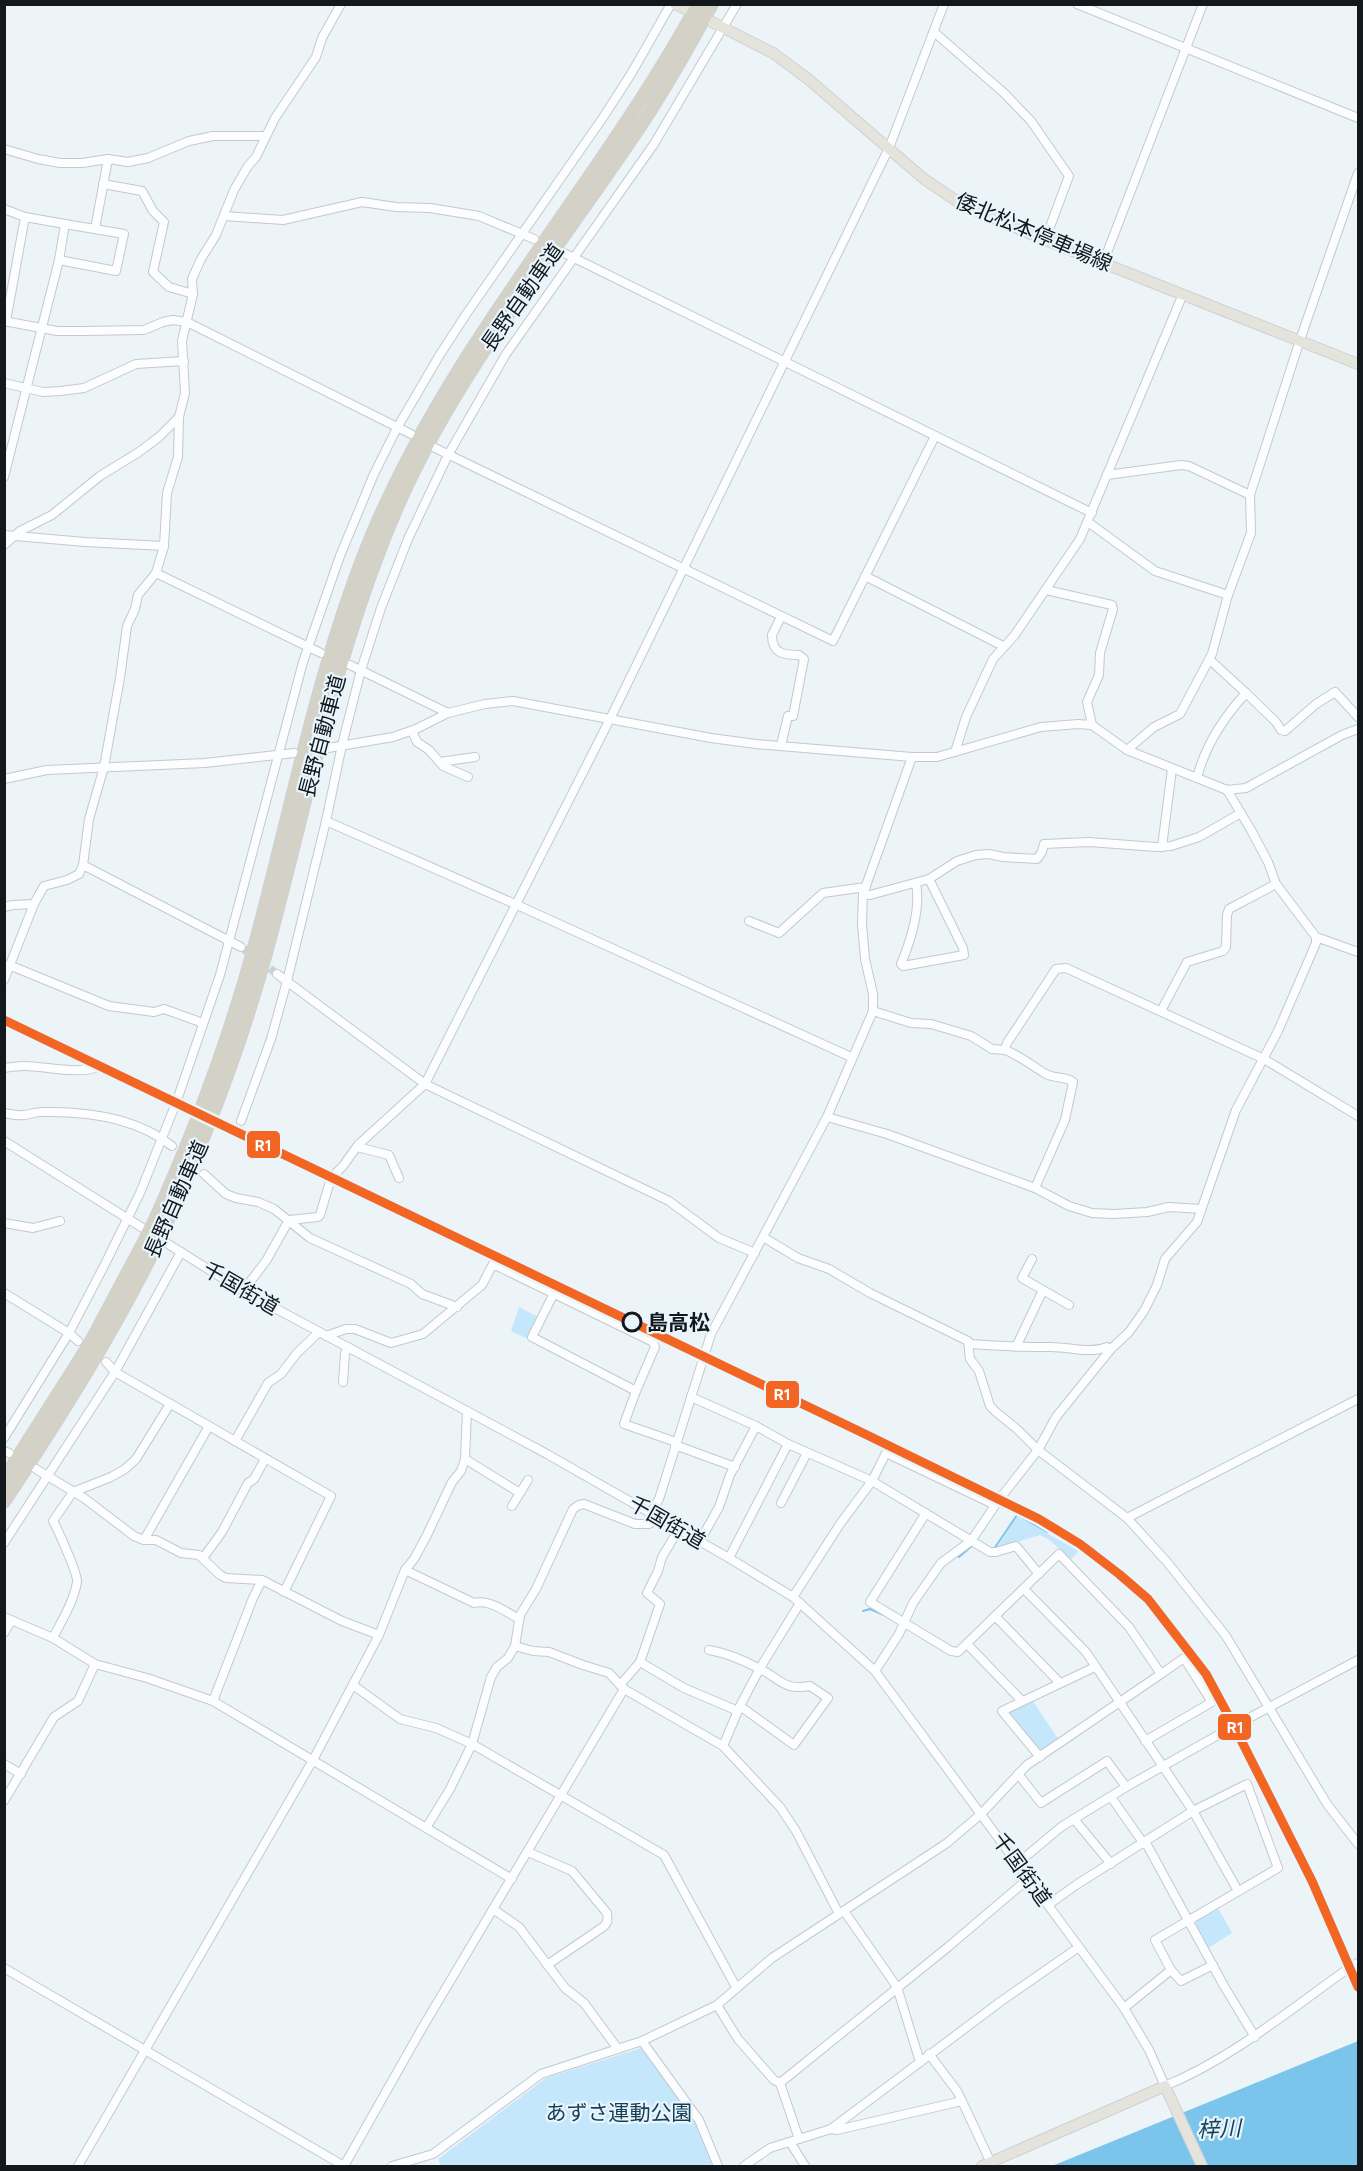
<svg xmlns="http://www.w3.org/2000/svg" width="1363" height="2171" font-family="Figtree,'Noto Sans JP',sans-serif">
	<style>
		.green { fill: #c4e7fc }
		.water { fill: #7bc5ed }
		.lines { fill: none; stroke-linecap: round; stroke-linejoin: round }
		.stream { stroke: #7bc5ed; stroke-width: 2 }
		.minor-tunnel { stroke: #ccd3d7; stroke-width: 8; stroke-dasharray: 8 4; stroke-linecap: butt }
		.minor-casing { stroke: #c3c9cd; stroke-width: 10 }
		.major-casing { stroke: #ced1d4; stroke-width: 12 }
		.highway-casing { stroke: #ced1d4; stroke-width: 14 }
		.minor { stroke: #fcfdfe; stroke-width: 8 }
		.major { stroke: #e4e3dc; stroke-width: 10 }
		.highway { stroke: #d4d2c6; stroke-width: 12 }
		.highway-bridge-casing { stroke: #ced1d4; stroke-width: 14; stroke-linecap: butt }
		.highway-bridge { stroke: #d4d2c6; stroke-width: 12 }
		.rail-1-casing { stroke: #e8f5fd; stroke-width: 14 }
		.rail-1 { stroke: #f26522; stroke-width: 9 }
		.stop-dot { fill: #e8f5fd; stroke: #12181b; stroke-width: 3 }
		.labels { text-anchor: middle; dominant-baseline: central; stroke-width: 4.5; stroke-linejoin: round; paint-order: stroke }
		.street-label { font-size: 21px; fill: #12181b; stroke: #e8f5fd }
		.stop-label { font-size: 21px; font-weight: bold; fill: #12181b; stroke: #e8f5fd; text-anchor: start }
		.park-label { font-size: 21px; fill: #143f56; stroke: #e8f5fd }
		.water-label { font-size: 22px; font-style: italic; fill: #143f56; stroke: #e8f5fd }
		.line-badge { stroke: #e8f5fd; stroke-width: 2 }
		.badge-label { font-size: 16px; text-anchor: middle; font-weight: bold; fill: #fff }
	</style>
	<rect width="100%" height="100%" fill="#edf4f8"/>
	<g class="green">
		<path d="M519 1307 538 1317 528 1339 511 1331Z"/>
		<path d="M1017 1517 1079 1551 1070 1560 1051 1541 1040 1535 997 1548Z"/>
		<path d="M1032 1700 1059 1740 1043 1751 1036 1749 1009 1716V1712Z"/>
		<path d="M1218 1908 1232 1933 1208 1948 1196 1925 1197 1919Z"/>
		<path d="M641 2048 696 2123 713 2166H441L438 2159 546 2078Z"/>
	</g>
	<path class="water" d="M1358 2041V2166H1052Z"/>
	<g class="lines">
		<g class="stream">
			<path d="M658 4 659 5"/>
			<path d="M994 1549 1017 1515 1047 1532"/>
			<path d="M955 1554 959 1557 974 1544"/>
			<path d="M863 1611 870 1609 884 1615 885 1613"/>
		</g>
		<path class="minor-tunnel" d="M241 947 277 974"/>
		<defs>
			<g id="minor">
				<path d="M1077 4 1358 118"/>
				<path d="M934 32 1004 93 1031 121 1069 176 1045 240"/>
				<path d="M4 149 38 159 60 163H82L108 159 128 162 148 158 189 141 213 136H265"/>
				<path d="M103 184 142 191 153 211 164 222 153 272 169 287 193 294"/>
				<path d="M4 209 25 217"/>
				<path d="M224 216 283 220 362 202 396 207 430 208 479 216 534 239"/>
				<path d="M95 229 108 159"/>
				<path d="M562 252 1092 513"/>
				<path d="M59 260 116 271 124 234 65 224"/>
				<path d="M1103 263 1203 4"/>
				<path d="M4 321 57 331H84L144 330 163 322 173 320 187 322 411 434"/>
				<path d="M4 383 43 392 61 391 84 388 136 364 184 361"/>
				<path d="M435 448 833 641 935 436"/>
				<path d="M1107 475 1181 465 1189 466 1250 495"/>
				<path d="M4 477 59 260 65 224 25 217 6 321"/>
				<path d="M1088 522 1155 571 1228 595"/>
				<path d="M4 535 85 542 164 546"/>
				<path d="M4 545 20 531 52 515 100 476 139 452 159 437 179 417"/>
				<path d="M156 573 321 653"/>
				<path d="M865 576 1003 646"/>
				<path d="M1046 590 1112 605 1113 609 1100 653 1099 675 1087 702 1092 725"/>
				<path d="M781 617 772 635C772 654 784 655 799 655L804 659 793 716H788L781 745"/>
				<path d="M1210 660 1246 693"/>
				<path d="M350 665 448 713"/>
				<path d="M412 731 417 742 429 750 443 766 468 777"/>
				<path d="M328 748 393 737 416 729 448 713 485 704 513 701 711 738 756 744 912 757H937L1041 727 1078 724 1092 725 1127 750 1227 790 1246 788 1342 735 1358 729"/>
				<path d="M1127 750 1154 727 1180 714 1212 654 1228 595 1251 533 1250 495 1300 340 1358 173"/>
				<path d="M955 752 966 717 993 659 1014 636 1080 539 1183 294"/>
				<path d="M440 762 475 757"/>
				<path d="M1197 778C1205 746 1224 717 1246 693L1276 722 1281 730 1285 731 1316 704 1335 692 1358 717"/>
				<path d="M4 779 47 770 205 763 294 753"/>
				<path d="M1227 790 1251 830 1268 862 1276 884 1316 937 1358 952"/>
				<path d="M326 821 515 904 851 1057"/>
				<path d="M1162 847 1172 769"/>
				<path d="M83 865 241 947"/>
				<path d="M916 883C921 909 911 940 901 964L903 966 964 955 963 948 929 879"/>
				<path d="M863 894 870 895 929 879 957 861 976 855 989 854 1003 857 1037 859 1042 852 1044 844 1089 842 1156 847 1171 846 1199 837 1241 813"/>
				<path d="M4 907 13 905 34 904"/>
				<path d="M749 921 779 933 823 893 866 887"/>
				<path d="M9 965 109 1006 154 1012 164 1009 203 1023"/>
				<path d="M277 974 425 1084 669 1201 719 1238 755 1253"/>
				<path d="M4 980 34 904 44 886 67 880 79 874 83 865 89 819 104 767 120 678 127 626 135 609 138 595 156 573 164 546 167 493 178 457 179 417 185 393 182 341 193 294 192 279 201 259 216 235 234 190 248 166 256 157 275 118 316 57 322 38 341 4"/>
				<path d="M873 1011 911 1023 931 1024 971 1036 992 1049 1005 1050 1007 1043 1056 969 1066 968 1264 1059 1358 1116"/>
				<path d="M1161 1011 1187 962 1223 951 1226 947 1227 915 1229 909 1276 884"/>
				<path d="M1005 1050C1021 1056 1032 1066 1046 1074 1055 1079 1066 1076 1073 1082L1065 1120 1035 1188"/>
				<path d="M4 1068C11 1067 18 1066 24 1066 45 1066 79 1075 98 1067"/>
				<path d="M4 1113C10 1114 17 1116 23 1115 29 1115 35 1112 41 1112 85 1111 136 1117 172 1146"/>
				<path d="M827 1117 887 1134 1035 1188 1069 1206 1092 1213 1114 1214 1147 1212 1169 1207 1201 1209"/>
				<path d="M241 1121 271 1039 287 981 326 821 342 745 361 670 381 608 408 539 448 455 506 354 654 144 737 4"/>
				<path d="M4 1141 243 1291 547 1454 729 1558 793 1597 875 1671 1124 2008 1149 2050 1165 2086C1232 2058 1287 2012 1346 1970L1358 1963"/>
				<path d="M357 1147 389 1155 399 1178"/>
				<path d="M204 1174 226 1194 236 1198 258 1202 274 1209 310 1238 411 1284 422 1294 457 1307"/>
				<path d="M4 1223 33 1228 60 1221"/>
				<path d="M763 1237 798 1258 829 1269 870 1293 968 1341 970 1359 979 1371 990 1406 996 1412 1018 1430 1038 1450 1127 1518 1167 1562 1226 1636 1327 1804 1358 1844"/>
				<path d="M1032 1259 1022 1278 1069 1305"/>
				<path d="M243 1291 266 1261 289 1220 318 1217 320 1215 331 1178 343 1166 358 1145 425 1084 610 719 889 148 944 4"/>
				<path d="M4 1293 69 1333 78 1341"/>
				<path d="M554 1293 532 1337 636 1391"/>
				<path d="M326 1336 346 1329H355L391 1343 423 1334 482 1285 493 1264 653 1342 655 1347 636 1391 624 1424 676 1442"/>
				<path d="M970 1344C997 1346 1024 1347 1051 1347 1070 1347 1089 1354 1107 1347L1111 1349"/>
				<path d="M1016 1347 1043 1290"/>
				<path d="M106 1362 115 1372 331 1496 284 1592"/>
				<path d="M343 1382 345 1353 348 1347"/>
				<path d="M691 1397 756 1426 788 1444 872 1481 990 1552H996L1016 1546 1039 1574"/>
				<path d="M4 1438 69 1333 105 1264 140 1193 176 1103 220 975 303 662 340 556 374 474 397 428 439 356 467 313 604 116 631 74 671 4"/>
				<path d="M235 1441 268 1383 281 1374 297 1353 319 1332"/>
				<path d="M675 1445 735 1467"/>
				<path d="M4 1451 9 1453"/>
				<path d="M465 1459 520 1493 512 1506"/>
				<path d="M36 1469 84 1498 134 1536 144 1540H156L181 1553 199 1555 220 1575 226 1578 262 1580 342 1621 379 1635"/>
				<path d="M520 1493 528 1480"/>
				<path d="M781 1503 807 1453"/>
				<path d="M651 1513 659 1499 711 1334 827 1117 873 1011V994L865 959 862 924 863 894 912 757"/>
				<path d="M1127 1518 1358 1399"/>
				<path d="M144 1540 209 1426"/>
				<path d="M700 1541 719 1507 730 1475 756 1426"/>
				<path d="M4 1543 115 1372 181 1252"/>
				<path d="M203 1558 222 1532 248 1483 254 1479 265 1459"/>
				<path d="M729 1558 788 1444"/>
				<path d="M405 1570 474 1603C490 1599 506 1612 519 1619"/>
				<path d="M1024 1589 1086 1652 1193 1811 1238 1891"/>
				<path d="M793 1597 840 1524 872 1481 886 1453 995 1505"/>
				<path d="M995 1616 1060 1683"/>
				<path d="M4 1617 53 1638 95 1664 147 1678 213 1701 512 1879"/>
				<path d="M4 1633 11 1621"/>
				<path d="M53 1638C62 1620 74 1601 77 1582 78 1574 58 1530 53 1521L73 1492 111 1477 125 1469 136 1459 170 1404"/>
				<path d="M967 1644 1022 1701"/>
				<path d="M515 1646 533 1651 549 1652 583 1665 609 1673 624 1689 723 1746 780 1807 796 1831 839 1914"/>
				<path d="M709 1650C726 1653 743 1660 758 1668 780 1678 783 1691 810 1686L828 1698 794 1745 740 1706"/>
				<path d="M640 1662 684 1688 738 1711"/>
				<path d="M875 1671 899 1634 913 1603 941 1563 971 1541 998 1501 1038 1450 1056 1417 1111 1349 1129 1332 1144 1311 1157 1285 1165 1259 1197 1222 1236 1110 1278 1031 1316 943V937"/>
				<path d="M353 1685 400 1719 436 1728 472 1744 664 1855 736 1987"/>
				<path d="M620 1685 640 1662 660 1604 647 1593 658 1571 662 1557 679 1529"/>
				<path d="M213 1701 253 1598 262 1580"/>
				<path d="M1145 1741 1212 1702 1184 1658 1161 1674"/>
				<path d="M723 1746 740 1706 760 1668 800 1603"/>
				<path d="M1040 1757 1002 1711 1095 1667"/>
				<path d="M4 1764 21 1774"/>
				<path d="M1018 1774 1041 1803 1107 1761 1126 1787"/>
				<path d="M1111 1797 1144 1844"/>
				<path d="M4 1801 54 1717 78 1701 95 1664"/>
				<path d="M1074 1819 1111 1864"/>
				<path d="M426 1828 450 1789 472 1744 491 1677 497 1667 508 1658 515 1646 520 1615 536 1589 573 1509 579 1505 584 1504 635 1524H649L659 1517"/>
				<path d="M1146 1843 1224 1986 1255 2037"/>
				<path d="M528 1852 572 1871 607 1913C608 1920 608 1923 603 1927L547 1965"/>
				<path d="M1018 1863 1061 1827 1126 1787 1234 1726 1358 1660"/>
				<path d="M1048 1905 1076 1885 1193 1811 1247 1784 1278 1868 1155 1940 1171 1970 1124 2008"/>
				<path d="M493 1909 519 1927 565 1988 584 2003 618 2049"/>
				<path d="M844 1911 897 1987 920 2062"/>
				<path d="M4 1968 344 2166"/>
				<path d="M1171 1970 1181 1981 1213 1965"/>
				<path d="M717 2005 738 2039 774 2080 780 2083 799 2139"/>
				<path d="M642 2041 699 2120 718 2166"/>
				<path d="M929 2054 957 2091 962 2101"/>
				<path d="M780 2083 948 1947 1028 1879"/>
				<path d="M831 2129 837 2130 962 2101 991 2163"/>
				<path d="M790 2142 805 2166"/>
				<path d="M78 2166 313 1760 379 1635 405 1570 414 1559 426 1537 452 1482 461 1471 465 1459 467 1411"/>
				<path d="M344 2166 421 2030 624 1689"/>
				<path d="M392 2166 433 2154 541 2074 642 2041 717 2005 772 1958 947 1843 981 1814 1027 1765 1161 1674 1129 1627 1059 1554 958 1652 951 1651 870 1602 926 1513"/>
				<path d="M744 2166 770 2148 831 2129 1000 2002 1079 1947"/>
			</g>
			<g id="major">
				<path d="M675 4 685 9"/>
				<path d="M712 22 773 53 808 79 924 179 961 204 1045 240 1358 364"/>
				<path d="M982 2166 1165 2086 1202 2166"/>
			</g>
			<g id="highway">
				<path d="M153 1224C194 1133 229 1041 255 944 292 807 318 666 372 535 453 341 598 187 698 4"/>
				<path d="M163 1231C204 1142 239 1051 265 957 308 801 336 642 403 494 465 359 562 245 643 122 668 84 690 45 712 4"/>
				<path d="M4 1479 89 1345 146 1238"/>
				<path d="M4 1502C59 1419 112 1335 156 1246"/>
			</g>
		</defs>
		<use href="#minor" class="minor-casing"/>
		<use href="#major" class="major-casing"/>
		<use href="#highway" class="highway-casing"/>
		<use href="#minor" class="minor"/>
		<use href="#major" class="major"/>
		<use href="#highway" class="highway"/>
		<defs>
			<g id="highway-bridge">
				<path d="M146 1238 153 1224"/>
				<path d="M156 1246 163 1231"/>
			</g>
		</defs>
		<use href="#highway-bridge" class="highway-bridge-casing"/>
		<use href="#highway-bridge" class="highway-bridge"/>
		<defs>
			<path id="rail-1" d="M4 1020 867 1435 1039 1519 1080 1544 1119 1574 1148 1599 1206 1674 1234 1726 1312 1881 1358 1987"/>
		</defs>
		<use href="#rail-1" class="rail-1-casing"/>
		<use href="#rail-1" class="rail-1"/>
	</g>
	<circle class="stop-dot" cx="632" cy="1322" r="9"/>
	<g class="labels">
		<g class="street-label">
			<text transform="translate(1034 232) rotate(23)">倭北松本停車場線</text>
			<text transform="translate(522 297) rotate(-55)">長野自動車道</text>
			<text transform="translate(322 736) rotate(-75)">長野自動車道</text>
			<text transform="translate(176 1199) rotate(-66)">長野自動車道</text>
			<text transform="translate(241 1288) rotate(30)">千国街道</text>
			<text transform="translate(667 1522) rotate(30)">千国街道</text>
			<text transform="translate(1022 1869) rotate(54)">千国街道</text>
		</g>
		<g class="stop-label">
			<text x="647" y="1322">島高松</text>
		</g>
		<g class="park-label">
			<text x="619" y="2112">あずさ運動公園</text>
		</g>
		<g class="water-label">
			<text transform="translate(1219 2129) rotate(-2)">梓川</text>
		</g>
	</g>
	<g class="line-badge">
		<rect x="246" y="1130" width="35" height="29" rx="6" fill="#f26522"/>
		<rect x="765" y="1380" width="35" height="29" rx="6" fill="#f26522"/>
		<rect x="1217" y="1713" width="35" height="28" rx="6" fill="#f26522"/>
	</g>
	<g class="badge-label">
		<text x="263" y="1151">R1</text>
		<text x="782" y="1400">R1</text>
		<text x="1235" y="1733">R1</text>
	</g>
	<rect width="1363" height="2171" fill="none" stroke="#12181b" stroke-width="12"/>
</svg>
